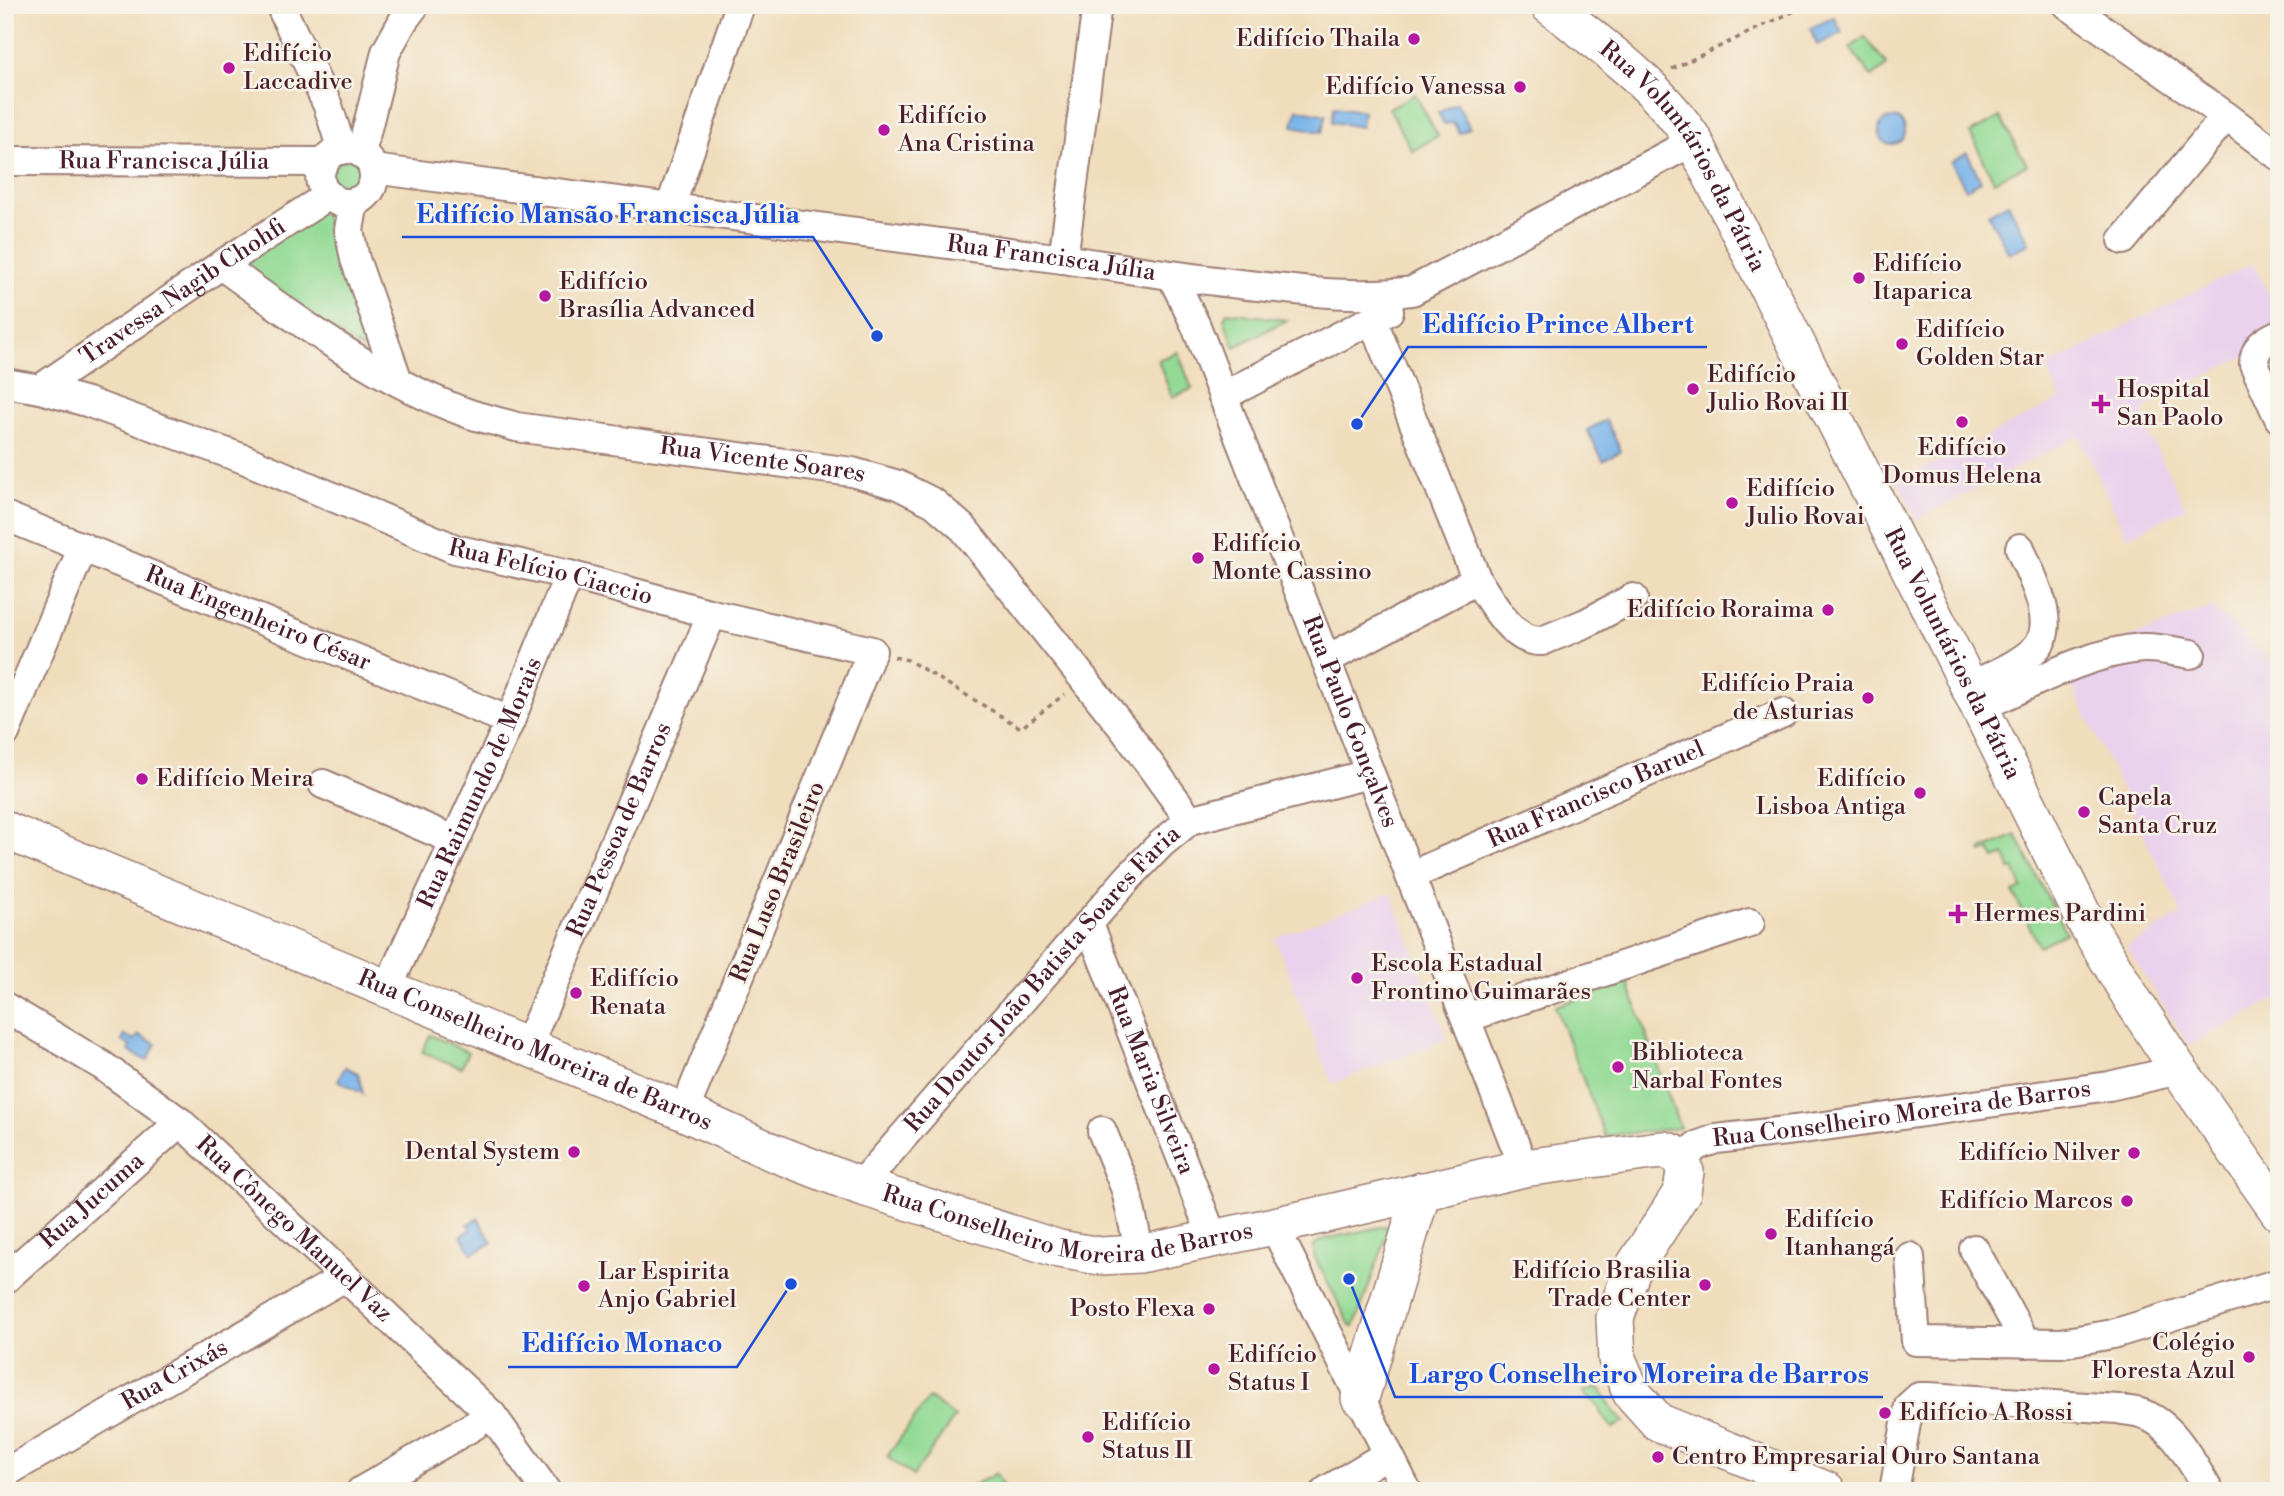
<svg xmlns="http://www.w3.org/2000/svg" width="2284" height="1496" font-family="'Libre Bodoni',serif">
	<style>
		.built { fill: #ead1ed }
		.green { fill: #93da94; stroke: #6e7c60; stroke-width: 2 }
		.water { fill: #78b3e9; stroke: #61698a; stroke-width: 2 }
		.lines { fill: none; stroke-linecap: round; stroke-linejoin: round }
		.minor-casing { stroke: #9d7e74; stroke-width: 32 }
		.major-casing { stroke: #9d7e74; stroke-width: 40 }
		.path { stroke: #9d7e74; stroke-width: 3.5; stroke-dasharray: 5 5; stroke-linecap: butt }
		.minor { stroke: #fff; stroke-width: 28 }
		.major { stroke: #fff; stroke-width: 37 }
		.poi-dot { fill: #b5179e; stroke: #f7f3e8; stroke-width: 2.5 }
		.labels { text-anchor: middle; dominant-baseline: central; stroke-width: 5; stroke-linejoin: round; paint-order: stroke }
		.poi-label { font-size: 24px; fill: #4a1f2b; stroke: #f7f3e8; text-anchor: start }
		.street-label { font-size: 24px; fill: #4a1f2b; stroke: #f7f3e8 }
		.leader { fill: none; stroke: #1d4ed8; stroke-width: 2.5 }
		.callout-dot { fill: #1d4ed8; stroke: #f7f3e8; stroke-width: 2.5 }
		.callout-label { font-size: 26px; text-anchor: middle; font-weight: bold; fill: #1d4ed8; stroke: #f7f3e8; stroke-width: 5; stroke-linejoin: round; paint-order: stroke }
	</style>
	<rect width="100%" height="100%" fill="#f7f3e8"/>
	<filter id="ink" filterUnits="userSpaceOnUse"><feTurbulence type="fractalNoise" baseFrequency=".0143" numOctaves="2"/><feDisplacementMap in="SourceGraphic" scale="14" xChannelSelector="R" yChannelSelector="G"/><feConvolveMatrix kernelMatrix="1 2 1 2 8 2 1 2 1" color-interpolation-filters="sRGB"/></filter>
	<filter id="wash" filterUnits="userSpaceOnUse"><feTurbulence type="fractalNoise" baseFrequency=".00686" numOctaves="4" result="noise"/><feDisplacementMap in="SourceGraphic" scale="28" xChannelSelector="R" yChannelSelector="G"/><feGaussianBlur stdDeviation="1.57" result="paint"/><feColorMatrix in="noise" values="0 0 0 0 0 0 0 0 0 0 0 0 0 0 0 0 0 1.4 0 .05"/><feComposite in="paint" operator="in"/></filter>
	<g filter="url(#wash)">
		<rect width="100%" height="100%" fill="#f0ddbc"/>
		<g class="built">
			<path d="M2253 263 2279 313V329L2244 357 2159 398 2144 410 2143 422 2186 508 2127 537 2079 436 1917 519 1898 482 2061 399 2046 367 2129 324Z"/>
			<path d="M2212 607 2279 668V997L2189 1046 2127 947 2182 914 2061 663Z"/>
			<path d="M1391 893 1447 1039 1332 1084 1275 938Z"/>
		</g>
		<g class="green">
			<path d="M1865 37 1887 65 1872 77 1850 48Z"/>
			<path d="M1415 94 1438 136 1412 151 1389 108Z"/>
			<path d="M2000 117 2027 165 1994 181 1970 133Z"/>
			<circle cx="348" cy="176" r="17"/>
			<path d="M317 194 376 357 323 326 234 258Z"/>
			<path d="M1227 312 1287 320 1235 347 1224 319Z"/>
			<path d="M1178 352 1192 389 1172 397 1158 360Z"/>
			<path d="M2016 835 2066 933 2039 946 2013 892 2022 888 2014 868 2010 869 2005 855 1994 859 1990 850 1982 853 1981 850Z"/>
			<path d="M1628 983 1680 1128 1605 1136 1555 1006Z"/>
			<path d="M430 1035 468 1052 461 1068 422 1052Z"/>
			<path d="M1385 1226 1389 1230 1354 1327H1351L1314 1256V1246L1321 1240Z"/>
			<path d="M1599 1387 1615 1413 1625 1422 1613 1428 1600 1413 1601 1410 1583 1392Z"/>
			<path d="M929 1398 955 1417 913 1476 887 1457Z"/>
			<path d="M996 1473 1005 1491H963Z"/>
		</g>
		<g class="water">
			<path d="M1834 17 1842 33 1817 45 1810 28Z"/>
			<path d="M1457 103 1470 128 1459 133 1454 123 1444 124 1438 113Z"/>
			<path d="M1334 107 1363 111 1361 127 1332 122Z"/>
			<path d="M1297 109 1326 115 1322 132 1293 126Z"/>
			<circle cx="1892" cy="131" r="13"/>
			<path d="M1967 153 1981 181 1966 189 1951 162Z"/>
			<path d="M2008 203 2029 243 2009 254 1988 214Z"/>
			<path d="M1606 420 1621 451 1603 461 1587 430Z"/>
			<path d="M125 1035 134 1040 139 1035 156 1044 147 1061 129 1051 131 1047 122 1041Z"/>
			<path d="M345 1067 358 1073 363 1094 338 1080Z"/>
			<path d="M478 1218 492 1243 472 1254 461 1235 471 1230 468 1224Z"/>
		</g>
	</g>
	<g filter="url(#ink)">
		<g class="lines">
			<defs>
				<g id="minor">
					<path d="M280 5 328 106 342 150"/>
					<path d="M2068 5 2226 116 2279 156"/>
					<circle cx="347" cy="176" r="27"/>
					<path d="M361 153 386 52 403 21 415 5"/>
					<path id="s1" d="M5 161 325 162"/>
					<path id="s2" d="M373 169 1063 259C1128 269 1192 279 1258 286 1310 292 1360 298 1412 291L1694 141"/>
					<path d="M354 202 349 230 355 259 398 381"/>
					<path d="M670 208 740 5"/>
					<path d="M2123 240 2226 116"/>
					<path d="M1063 259 1097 5"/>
					<path id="s3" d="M221 265C295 319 383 384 470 414 485 419 501 422 516 427L852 472 898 485 934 503 964 529 1127 733 1190 820"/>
					<path id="s4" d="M1172 276 1196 326 1223 396 1524 1168"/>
					<path d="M2279 334C2264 341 2254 347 2254 364L2279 418"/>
					<path id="s5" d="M5 383 40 389 87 402 244 459 455 549 569 575 712 614 872 651 684 1112"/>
					<path id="s6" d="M40 389 221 265 329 195"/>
					<path d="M1223 396 1389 311"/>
					<path id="s7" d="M5 516 510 721"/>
					<path d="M1477 580C1492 602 1512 643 1542 641L1586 623 1633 598"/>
					<path d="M1326 660 1477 580 1373 321"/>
					<path d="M1969 687C1990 676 2018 666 2035 649 2060 625 2030 575 2020 548"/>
					<path d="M1980 707C2031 685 2086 652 2143 648 2158 647 2176 652 2191 654"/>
					<path d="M5 733 83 547"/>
					<path d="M323 784 454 840"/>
					<path id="s8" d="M1410 876 1783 713"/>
					<path id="s9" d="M1089 924 1213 1238"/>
					<path id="s10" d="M387 989 510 721 569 575"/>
					<path id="s11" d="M5 1007 103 1066 180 1122 492 1415 546 1491"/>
					<path d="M1466 1018 1750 923"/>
					<path id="s12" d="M527 1047 712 614"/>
					<path d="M1102 1131 1126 1190 1140 1254"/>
					<path id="s13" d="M1682 1161 1696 1146 1716 1139 1803 1129 2109 1086 2179 1070"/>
					<path id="s14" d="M860 1186 1129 877 1161 844 1190 820 1369 774"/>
					<path d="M1274 1226 1407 1491"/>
					<path d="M1974 1249 2026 1343"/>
					<path d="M1910 1257 1916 1341 2061 1343 2113 1334 2279 1283"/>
					<path id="s15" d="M5 1279 180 1122"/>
					<path id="s16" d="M5 1473 343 1278"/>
					<path d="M361 1491 475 1425"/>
					<path d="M1326 1491 1388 1454"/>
					<path d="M1894 1491 1909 1406 1919 1397H1929L2118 1409C2126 1411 2133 1411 2140 1413 2174 1423 2192 1464 2209 1491"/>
				</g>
				<g id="major">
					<path id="s17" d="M1549 5C1601 45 1658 85 1694 141L1949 646 2088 926 2134 1002 2179 1070 2279 1212"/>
					<path id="s18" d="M5 830 684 1112 772 1152 860 1186 1059 1249 1100 1256 1140 1254 1274 1226 1524 1168 1652 1151 1664 1150 1673 1153 1682 1161 1685 1172 1682 1192 1632 1270 1615 1318 1617 1359 1631 1392 1658 1422 1827 1491"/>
					<path d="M1360 1398 1422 1191"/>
				</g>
			</defs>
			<use href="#minor" class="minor-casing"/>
			<use href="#major" class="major-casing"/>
			<g class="path">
				<path d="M1672 69 1807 5"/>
				<path d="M894 657 908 660 1021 728 1065 694"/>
			</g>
			<use href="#minor" class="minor"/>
			<use href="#major" class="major"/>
		</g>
	</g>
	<g class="poi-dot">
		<circle cx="1414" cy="39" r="7"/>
		<circle cx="229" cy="68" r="7"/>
		<circle cx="1520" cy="87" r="7"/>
		<circle cx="884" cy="130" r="7"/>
		<circle cx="1859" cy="278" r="7"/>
		<circle cx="545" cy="296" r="7"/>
		<circle cx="1902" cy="344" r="7"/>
		<circle cx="1693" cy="389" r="7"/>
		<path d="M2097.5 393.5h7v7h7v7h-7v7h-7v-7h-7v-7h7z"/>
		<circle cx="1962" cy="422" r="7"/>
		<circle cx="1732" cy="503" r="7"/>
		<circle cx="1198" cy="558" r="7"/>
		<circle cx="1828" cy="610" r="7"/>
		<circle cx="1868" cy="698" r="7"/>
		<circle cx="142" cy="779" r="7"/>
		<circle cx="1920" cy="793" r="7"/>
		<circle cx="2084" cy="812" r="7"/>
		<path d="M1954.5 903.5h7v7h7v7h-7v7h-7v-7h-7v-7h7z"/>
		<circle cx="1357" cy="978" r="7"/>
		<circle cx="576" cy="993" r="7"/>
		<circle cx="1618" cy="1067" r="7"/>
		<circle cx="574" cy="1152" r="7"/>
		<circle cx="2134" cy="1153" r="7"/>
		<circle cx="2127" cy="1201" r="7"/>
		<circle cx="1771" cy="1234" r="7"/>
		<circle cx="1705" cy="1285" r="7"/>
		<circle cx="584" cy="1286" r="7"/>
		<circle cx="1209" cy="1309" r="7"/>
		<circle cx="2249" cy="1357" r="7"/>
		<circle cx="1214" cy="1369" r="7"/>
		<circle cx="1885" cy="1413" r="7"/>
		<circle cx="1088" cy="1437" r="7"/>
		<circle cx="1658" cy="1457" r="7"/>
	</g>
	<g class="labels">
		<g class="poi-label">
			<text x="1400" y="39" text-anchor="end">Edifício Thaila</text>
			<text x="243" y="54">Edifício<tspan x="243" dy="28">Laccadive</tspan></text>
			<text x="1506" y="87" text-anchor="end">Edifício Vanessa</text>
			<text x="898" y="116">Edifício<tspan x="898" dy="28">Ana Cristina</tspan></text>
			<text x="1873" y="264">Edifício<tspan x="1873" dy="28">Itaparica</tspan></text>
			<text x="559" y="282">Edifício<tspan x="559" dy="28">Brasília Advanced</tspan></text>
			<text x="1916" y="330">Edifício<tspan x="1916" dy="28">Golden Star</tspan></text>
			<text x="1707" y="375">Edifício<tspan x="1707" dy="28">Julio Rovai II</tspan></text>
			<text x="2117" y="390">Hospital<tspan x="2117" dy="28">San Paolo</tspan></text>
			<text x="1962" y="448" text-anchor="middle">Edifício<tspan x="1962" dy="28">Domus Helena</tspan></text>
			<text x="1746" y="489">Edifício<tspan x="1746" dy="28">Julio Rovai</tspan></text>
			<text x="1212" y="544">Edifício<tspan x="1212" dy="28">Monte Cassino</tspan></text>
			<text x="1814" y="610" text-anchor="end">Edifício Roraima</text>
			<text x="1854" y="684" text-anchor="end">Edifício Praia<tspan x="1854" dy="28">de Asturias</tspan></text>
			<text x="156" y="779">Edifício Meira</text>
			<text x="1906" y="779" text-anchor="end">Edifício<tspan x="1906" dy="28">Lisboa Antiga</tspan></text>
			<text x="2098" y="798">Capela<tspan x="2098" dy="28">Santa Cruz</tspan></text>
			<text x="1974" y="914">Hermes Pardini</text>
			<text x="1371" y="964">Escola Estadual<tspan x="1371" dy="28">Frontino Guimarães</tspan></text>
			<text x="590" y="979">Edifício<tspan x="590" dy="28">Renata</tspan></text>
			<text x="1632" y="1053">Biblioteca<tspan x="1632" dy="28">Narbal Fontes</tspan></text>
			<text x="560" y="1152" text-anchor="end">Dental System</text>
			<text x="2120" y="1153" text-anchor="end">Edifício Nilver</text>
			<text x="2113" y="1201" text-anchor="end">Edifício Marcos</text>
			<text x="1785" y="1220">Edifício<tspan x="1785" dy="28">Itanhangá</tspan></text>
			<text x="1691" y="1271" text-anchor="end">Edifício Brasilia<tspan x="1691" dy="28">Trade Center</tspan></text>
			<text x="598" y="1272">Lar Espirita<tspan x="598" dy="28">Anjo Gabriel</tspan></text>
			<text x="1195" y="1309" text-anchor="end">Posto Flexa</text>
			<text x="2235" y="1343" text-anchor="end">Colégio<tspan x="2235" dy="28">Floresta Azul</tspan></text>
			<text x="1228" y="1355">Edifício<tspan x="1228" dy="28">Status I</tspan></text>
			<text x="1899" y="1413">Edifício A Rossi</text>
			<text x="1102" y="1423">Edifício<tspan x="1102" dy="28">Status II</tspan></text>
			<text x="1672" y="1457">Centro Empresarial Ouro Santana</text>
		</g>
		<g class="street-label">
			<text stroke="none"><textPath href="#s1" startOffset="159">Rua Francisca Júlia</textPath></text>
			<text stroke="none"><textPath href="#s17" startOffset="206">Rua Voluntários da Pátria</textPath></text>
			<text stroke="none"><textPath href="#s2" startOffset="684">Rua Francisca Júlia</textPath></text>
			<text stroke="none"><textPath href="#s6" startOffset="173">Travessa Nagib Chohfi</textPath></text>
			<text stroke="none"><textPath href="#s3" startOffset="588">Rua Vicente Soares</textPath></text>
			<text stroke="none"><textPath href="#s5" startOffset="579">Rua Felício Ciaccio</textPath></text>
			<text stroke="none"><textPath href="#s7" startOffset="273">Rua Engenheiro César</textPath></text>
			<text stroke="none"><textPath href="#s17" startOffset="774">Rua Voluntários da Pátria</textPath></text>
			<text stroke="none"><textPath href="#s4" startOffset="480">Rua Paulo Gonçalves</textPath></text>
			<text stroke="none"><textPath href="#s10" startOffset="226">Rua Raimundo de Morais</textPath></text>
			<text stroke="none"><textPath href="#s8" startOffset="203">Rua Francisco Baruel</textPath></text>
			<text stroke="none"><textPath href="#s12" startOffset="236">Rua Pessoa de Barros</textPath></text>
			<text transform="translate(778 882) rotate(-68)">Rua Luso Brasileiro</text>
			<text stroke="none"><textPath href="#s14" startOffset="276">Rua Doutor João Batista Soares Faria</textPath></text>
			<text stroke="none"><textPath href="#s18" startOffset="574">Rua Conselheiro Moreira de Barros</textPath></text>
			<text stroke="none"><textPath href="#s9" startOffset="168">Rua Maria Silveira</textPath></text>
			<text stroke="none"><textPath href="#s13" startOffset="229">Rua Conselheiro Moreira de Barros</textPath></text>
			<text stroke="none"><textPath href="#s15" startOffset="117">Rua Jucuma</textPath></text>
			<text stroke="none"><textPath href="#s18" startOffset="1141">Rua Conselheiro Moreira de Barros</textPath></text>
			<text stroke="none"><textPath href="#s11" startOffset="366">Rua Cônego Manuel Vaz</textPath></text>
			<text stroke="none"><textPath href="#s16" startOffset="196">Rua Crixás</textPath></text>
		</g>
	</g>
	<path class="leader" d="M877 336L813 237H402M1357 424L1408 347H1707M791 1284L737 1367H508M1349 1279L1395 1397H1883"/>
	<g class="callout-dot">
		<circle cx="877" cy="336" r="7"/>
		<circle cx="1357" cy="424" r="7"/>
		<circle cx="791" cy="1284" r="7"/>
		<circle cx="1349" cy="1279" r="7"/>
	</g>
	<g class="callout-label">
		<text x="608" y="223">Edifício Mansão Francisca Júlia</text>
		<text x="1558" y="333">Edifício Prince Albert</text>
		<text x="622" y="1352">Edifício Monaco</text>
		<text x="1639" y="1383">Largo Conselheiro Moreira de Barros</text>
	</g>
	<rect width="2284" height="1496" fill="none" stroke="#f7f3e8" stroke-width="28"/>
</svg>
